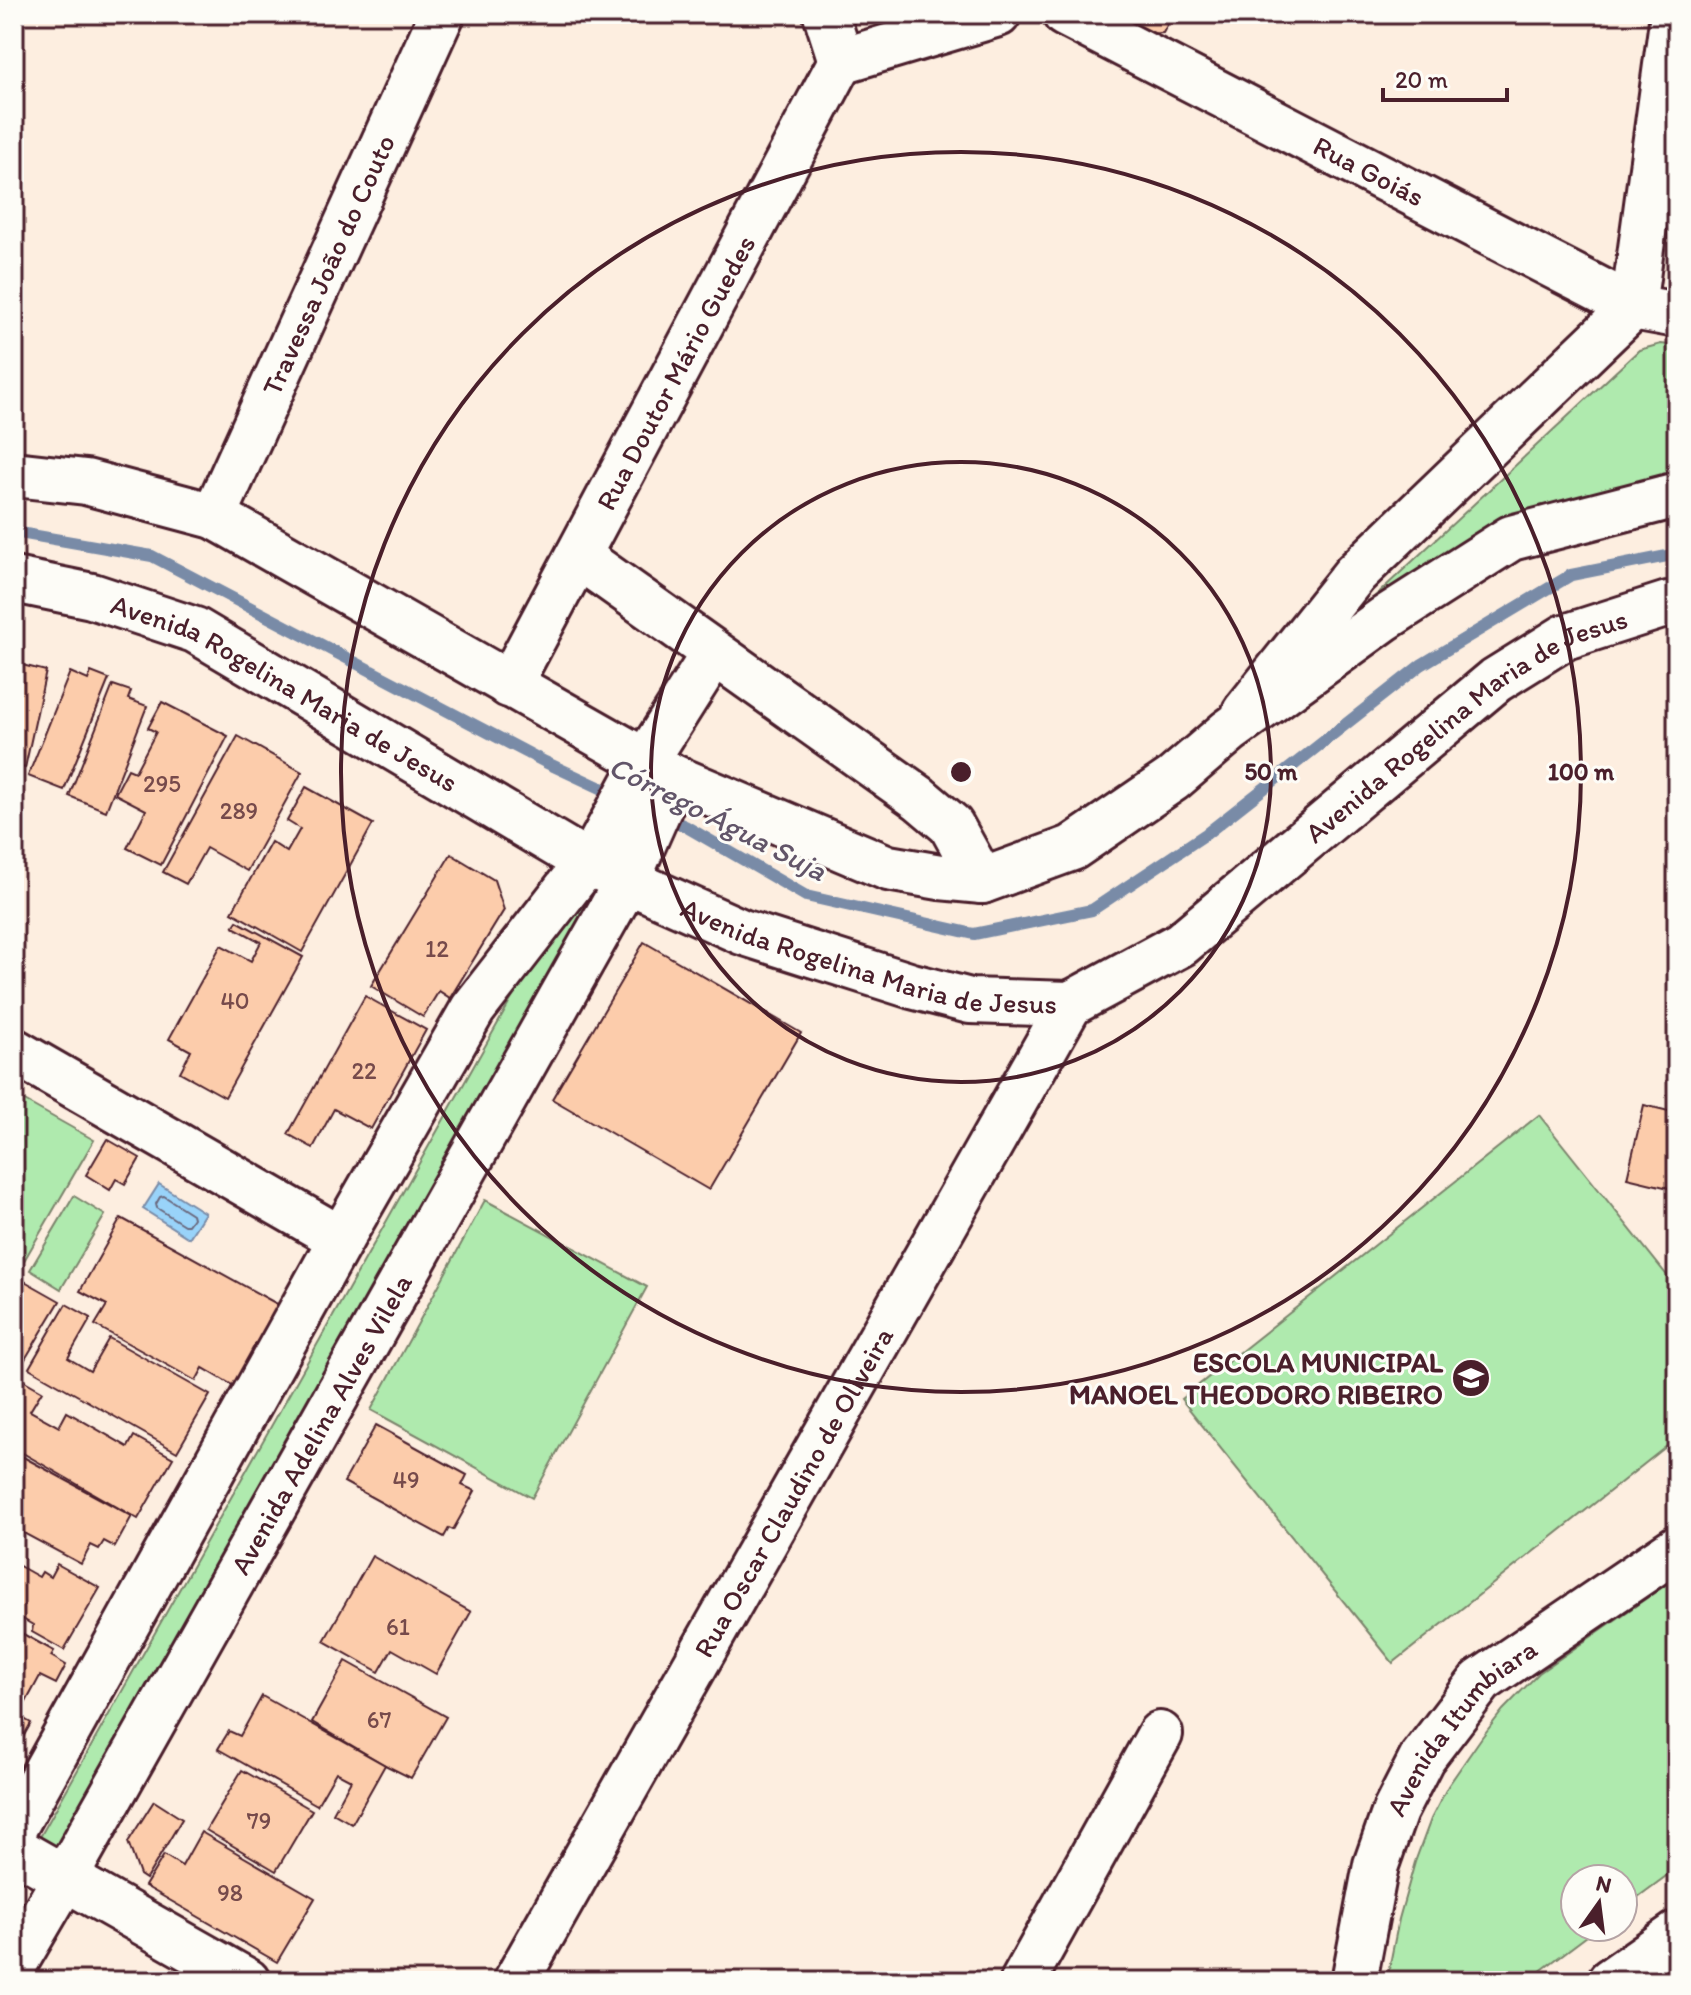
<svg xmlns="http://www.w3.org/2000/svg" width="1691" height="1995" font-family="Itim,sans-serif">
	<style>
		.green { fill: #afeaae; stroke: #7c846c; stroke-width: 2 }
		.water { fill: #99d3f9; stroke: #798ba7; stroke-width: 2 }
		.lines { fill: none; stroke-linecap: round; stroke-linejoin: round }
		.shore { stroke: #6a677d; stroke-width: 2 }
		.stream { stroke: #798ba7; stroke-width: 12 }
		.building { fill: #fcccab; stroke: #4a1f2b; stroke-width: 2 }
		.street-casing { stroke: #4a1f2b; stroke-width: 50 }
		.secondary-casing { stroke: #4a1f2b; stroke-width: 50 }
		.street { stroke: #fdfcf7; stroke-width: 44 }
		.secondary { stroke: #fdfcf7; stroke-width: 44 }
		.ring { fill: none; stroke: #4a1f2b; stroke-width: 4 }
		.labels { text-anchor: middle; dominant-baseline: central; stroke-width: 6; stroke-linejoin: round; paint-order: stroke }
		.number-label { font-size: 24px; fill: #764a4b }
		.street-label { font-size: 28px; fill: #4a1f2b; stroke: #fdfcf7 }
		.poi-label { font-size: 28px; font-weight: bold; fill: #4a1f2b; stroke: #fdfcf7; text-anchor: end }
		.water-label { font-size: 30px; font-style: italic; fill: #625569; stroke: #fdfcf7 }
		.centre { fill: #4a1f2b; stroke: #fdfcf7; stroke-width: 4 }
		.ring-label { font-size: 24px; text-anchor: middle; font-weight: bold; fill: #4a1f2b; stroke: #fdfcf7; stroke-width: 6; stroke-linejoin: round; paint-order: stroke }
	</style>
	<rect width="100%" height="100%" fill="#fdeee0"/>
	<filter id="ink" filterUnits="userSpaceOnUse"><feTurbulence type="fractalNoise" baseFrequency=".0125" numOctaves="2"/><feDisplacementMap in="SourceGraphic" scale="16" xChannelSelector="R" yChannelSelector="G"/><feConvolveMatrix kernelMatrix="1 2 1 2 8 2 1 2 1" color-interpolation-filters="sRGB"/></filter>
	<g filter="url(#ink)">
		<g class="green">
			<path d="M1661 344 1677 346V487L1377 612 1371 600 1639 350Z"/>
			<path d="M574 888 591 893 595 901 594 906 58 1845 53 1850 40 1841V1837Z"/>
			<path d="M14 1095 94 1140 14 1278Z"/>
			<path d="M1539 1115 1677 1288V1438L1393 1663 1181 1399Z"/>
			<path d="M74 1196 105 1215 61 1289 30 1270Z"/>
			<path d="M485 1200 647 1287 532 1498 371 1410Z"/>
			<path d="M1677 1577V1868L1623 1908V1879H1575V1927H1599L1527 1981H1389V1969L1399 1919 1415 1862 1431 1819 1448 1786 1482 1737 1503 1710 1539 1673Z"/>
		</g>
		<path class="water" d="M159 1184 205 1213 189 1238 143 1209Z"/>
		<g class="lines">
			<path class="shore" d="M164 1196 192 1214 193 1218 188 1225H184L157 1208 156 1204 160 1197Z"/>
			<g class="stream">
				<path d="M14 532 152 556 545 762 618 796"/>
				<path d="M664 817 685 826 806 896 974 934 1092 910 1206 834 1421 665 1571 575 1677 554"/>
			</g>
		</g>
		<g class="building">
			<path d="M1084 14H1173L1163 33 1105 35Z"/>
			<path d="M14 663 46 671 25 768 14 765Z"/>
			<path d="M70 672 88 680 91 672 109 679 64 790 28 776Z"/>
			<path d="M113 685 131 691 128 699 147 706 106 811 69 796Z"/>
			<path d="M162 702 228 736 161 865 127 848 146 810 115 794 128 769 135 772 156 732 148 728Z"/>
			<path d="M238 736 302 772 247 871 206 848 186 884 163 872Z"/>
			<path d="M306 787 373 824 302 952 232 912 271 842 287 852 300 829 287 821Z"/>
			<path d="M451 854 494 880 504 910 450 998 439 991 423 1017 371 986Z"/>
			<path d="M237 921 303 957 225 1097 180 1072 191 1051 169 1039 221 945 251 961 261 942 233 927Z"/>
			<path d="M644 942 801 1033 709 1190 552 1099Z"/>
			<path d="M365 996 426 1030 371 1129 334 1109 313 1148 288 1134Z"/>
			<path d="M1644 1105 1677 1113V1190L1627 1178Z"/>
			<path d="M107 1139 140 1158 125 1184 116 1179 110 1190 86 1175Z"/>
			<path d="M121 1218 279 1305 234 1386 203 1368 196 1381 95 1325 107 1305 80 1291Z"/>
			<path d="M21 1279 60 1301 24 1361 14 1355V1291Z"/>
			<path d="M66 1304 91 1318 68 1358 90 1371 109 1338 210 1395 177 1452 29 1368Z"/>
			<path d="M23 1380 42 1391 30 1411 59 1427 67 1412 128 1447 134 1436 173 1458 138 1519 14 1448V1396Z"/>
			<path d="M376 1425 467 1475 462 1485 475 1491 453 1530 449 1528 444 1537 344 1482Z"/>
			<path d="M14 1452 132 1516 115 1547 104 1541 99 1549 91 1545 81 1564 14 1528Z"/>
			<path d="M372 1556 471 1612 436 1674 392 1649 379 1672 324 1641Z"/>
			<path d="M14 1563 39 1577 42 1572 50 1577 57 1564 100 1588 64 1650 32 1632 33 1625 14 1614Z"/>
			<path d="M14 1629 54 1651 51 1656 66 1665 56 1684 40 1676 26 1702 14 1695Z"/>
			<path d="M346 1661 446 1717 411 1778 385 1765 312 1722Z"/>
			<path d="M262 1696 385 1765 352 1824 333 1813 351 1780 336 1772 317 1805 218 1749 229 1731 240 1736Z"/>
			<path d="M14 1713 31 1723 14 1753Z"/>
			<path d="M242 1770 312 1810 276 1871 206 1830Z"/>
			<path d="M154 1801 182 1819 146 1879 140 1875 128 1842Z"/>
			<path d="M201 1832 315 1898 277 1962 145 1886 164 1855 182 1866Z"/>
		</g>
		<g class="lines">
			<defs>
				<g id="street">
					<path d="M826 14 841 61 998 14"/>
					<path id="s1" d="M1065 14 1633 307 1677 315"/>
					<path d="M1633 307 1673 14"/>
					<path id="s2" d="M214 516 442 14"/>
					<path d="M578 556 919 798 951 825 982 881"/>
					<path id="s3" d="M509 685 841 61"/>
					<path d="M1245 712 1355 574 1633 307"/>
					<path d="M645 762 714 653"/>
					<path d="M14 1051 341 1239"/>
					<path d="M14 1849 247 1981"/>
					<path id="s4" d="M516 1981 1070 1004"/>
					<path d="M1023 1981 1160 1734"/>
					<path id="s5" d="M1354 1981 1376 1865 1395 1811 1422 1758 1481 1681 1677 1548"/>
					<path d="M1610 1981 1677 1934"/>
				</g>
				<g id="secondary">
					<path d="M14 474 86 482 214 516 673 777 888 868 940 877 982 881 1072 848 1173 779 1229 731 1384 619 1511 538 1677 495"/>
					<path id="s6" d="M14 580 92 596 195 630 588 863 742 932 912 986 970 1001 1070 1004 1181 944 1496 680 1565 637 1668 604H1677"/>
					<path d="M14 1828 341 1239 473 1009 599 847 645 762"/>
					<path id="s7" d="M14 1965 65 1878 627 881 673 777"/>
				</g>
			</defs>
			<use href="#street" class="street-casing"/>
			<use href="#secondary" class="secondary-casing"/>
			<use href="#street" class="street"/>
			<use href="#secondary" class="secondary"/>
		</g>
	</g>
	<g class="ring">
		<circle cx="961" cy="772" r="310"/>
		<circle cx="961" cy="772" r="620"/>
	</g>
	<defs>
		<symbol id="school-disc" viewBox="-11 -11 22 22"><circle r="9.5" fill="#4a1f2b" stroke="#fdfcf7"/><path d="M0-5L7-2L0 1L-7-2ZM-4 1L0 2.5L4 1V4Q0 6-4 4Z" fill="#fff"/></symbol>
	</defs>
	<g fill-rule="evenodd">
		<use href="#school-disc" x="1449" y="1356" width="44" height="44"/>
	</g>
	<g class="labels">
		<g class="number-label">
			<text x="162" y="783">295</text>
			<text x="239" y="810">289</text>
			<text x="437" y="948">12</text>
			<text x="235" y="1000">40</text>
			<text x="364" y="1070">22</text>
			<text x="406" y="1479">49</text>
			<text x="398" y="1626">61</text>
			<text x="379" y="1719">67</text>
			<text x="259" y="1820">79</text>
			<text x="230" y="1892">98</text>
		</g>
		<g class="street-label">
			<text stroke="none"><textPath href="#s1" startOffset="342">Rua Goiás</textPath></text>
			<text stroke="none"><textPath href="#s2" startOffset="276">Travessa João do Couto</textPath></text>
			<text stroke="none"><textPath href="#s3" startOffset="354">Rua Doutor Mário Guedes</textPath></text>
			<text stroke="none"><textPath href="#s6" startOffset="296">Avenida Rogelina Maria de Jesus</textPath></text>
			<text stroke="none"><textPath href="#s6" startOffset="1640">Avenida Rogelina Maria de Jesus</textPath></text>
			<text stroke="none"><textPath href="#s6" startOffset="944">Avenida Rogelina Maria de Jesus</textPath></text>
			<text stroke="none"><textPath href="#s7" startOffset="622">Avenida Adelina Alves Vilela</textPath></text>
			<text stroke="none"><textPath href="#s4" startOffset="562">Rua Oscar Claudino de Oliveira</textPath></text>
			<text stroke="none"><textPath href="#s5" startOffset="284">Avenida Itumbiara</textPath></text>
		</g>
		<g class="poi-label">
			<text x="1443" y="1362">ESCOLA MUNICIPAL<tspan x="1443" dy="32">MANOEL THEODORO RIBEIRO</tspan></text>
		</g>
		<g class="water-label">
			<text transform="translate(718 818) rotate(27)">Córrego Água Suja</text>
		</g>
	</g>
	<circle cx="961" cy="772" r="12" class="centre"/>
	<g class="ring-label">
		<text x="1271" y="780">50 m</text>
		<text x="1581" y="780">100 m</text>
	</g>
	<rect width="1691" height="1995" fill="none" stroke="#fdfcf7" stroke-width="48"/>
	<rect x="24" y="24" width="1643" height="1947" fill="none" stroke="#4a1f2b" stroke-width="3" filter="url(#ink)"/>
	<g transform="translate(1599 1903) rotate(14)"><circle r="38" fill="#fdfcf7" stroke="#b5a4a5" stroke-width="2"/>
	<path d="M0-6L14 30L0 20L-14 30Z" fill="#4a1f2b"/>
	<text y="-12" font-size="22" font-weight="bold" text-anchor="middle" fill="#4a1f2b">N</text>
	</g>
	<path d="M1383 88v12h124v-12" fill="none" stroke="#4a1f2b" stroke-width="4"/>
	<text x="1395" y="88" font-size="24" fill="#4a1f2b" stroke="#fdfcf7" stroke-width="6" paint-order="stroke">20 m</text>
</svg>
